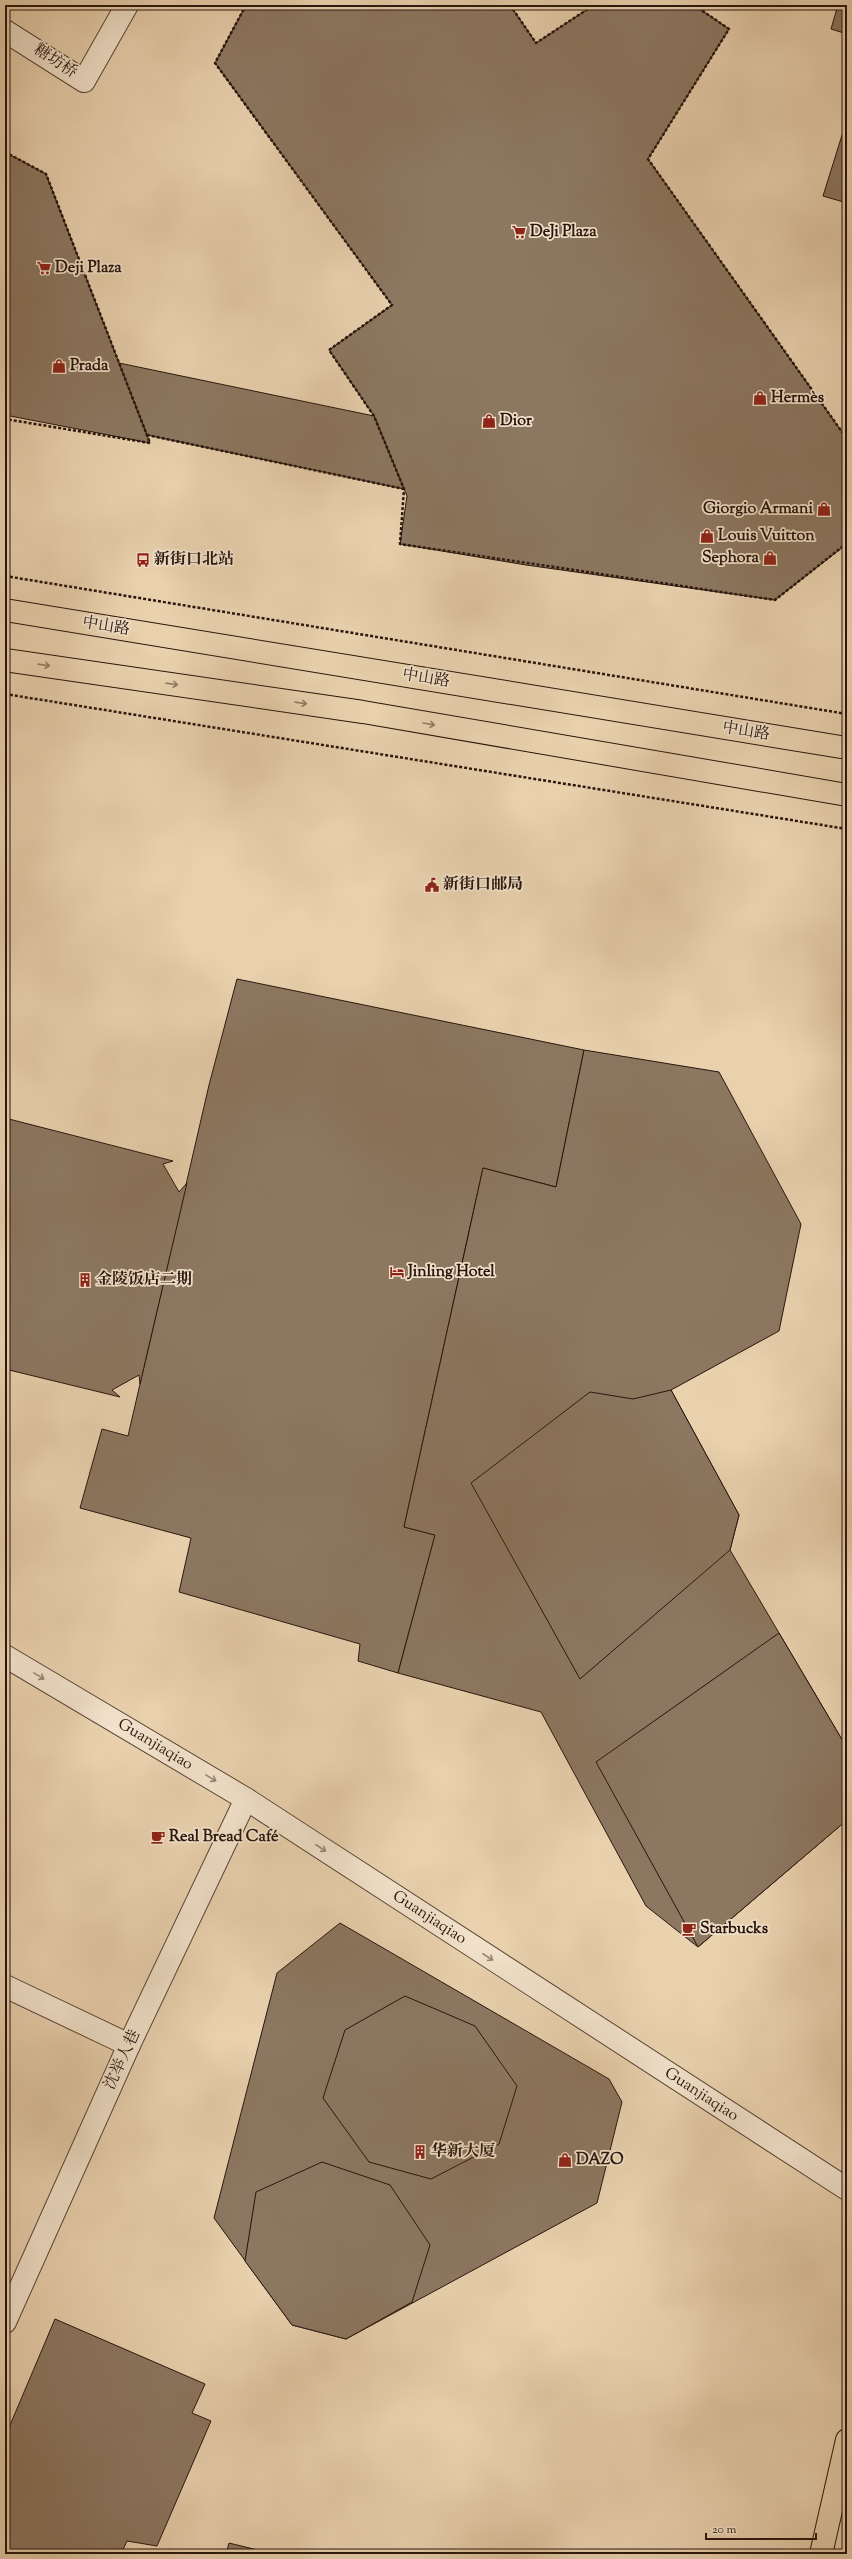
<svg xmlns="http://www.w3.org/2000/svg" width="852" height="2559" font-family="'Sorts Mill Goudy','Noto Serif SC',serif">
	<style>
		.building { fill: #8c7761; stroke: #28150d }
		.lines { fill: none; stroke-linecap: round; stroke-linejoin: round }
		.minor-casing { stroke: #584435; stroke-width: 24 }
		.major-casing { stroke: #28150d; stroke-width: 24 }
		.path { stroke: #28150d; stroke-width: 2.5; stroke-dasharray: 3 2; stroke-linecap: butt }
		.minor { stroke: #f1e1ca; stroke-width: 22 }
		.major { stroke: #e9d1ae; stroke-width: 22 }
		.oneway { stroke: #927c66 }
		.oneway2 { stroke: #978575 }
		.labels { text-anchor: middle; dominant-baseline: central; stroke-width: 3.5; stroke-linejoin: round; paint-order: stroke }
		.street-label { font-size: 16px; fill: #28150d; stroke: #f1e1ca }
		.poi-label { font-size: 16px; font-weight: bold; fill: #28150d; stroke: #f1e1ca; text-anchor: start }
	</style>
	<rect width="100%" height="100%" fill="#e9d1ae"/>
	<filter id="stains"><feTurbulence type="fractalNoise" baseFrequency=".005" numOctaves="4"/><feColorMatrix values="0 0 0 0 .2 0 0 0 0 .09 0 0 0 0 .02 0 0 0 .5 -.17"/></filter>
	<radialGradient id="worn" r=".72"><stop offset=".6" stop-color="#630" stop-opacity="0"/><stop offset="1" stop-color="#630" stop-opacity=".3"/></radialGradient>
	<g class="building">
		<path d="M246 5H510L536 43 594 5H694L729 29 648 159 847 439V544L775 600 526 565 400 544 407 496 374 416 329 350 392 305 215 63Z"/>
		<path d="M838 5H847V34L831 29Z"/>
		<path d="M847 119V203L823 196Z"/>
		<path d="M5 152 46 174 150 443 5 415Z"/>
		<path d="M119 363 374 416 404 489 147 435Z"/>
		<path d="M237 979 584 1050 556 1187 483 1168 404 1527 435 1535 398 1673 358 1661 360 1644 179 1592 191 1538 80 1508 102 1429 128 1436 209 1085Z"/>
		<path d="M584 1050 719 1072 801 1224 779 1331 671 1390 739 1515 730 1550 847 1748V1820L698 1947 646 1906 541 1712 398 1673 435 1535 404 1527 483 1168 556 1187Z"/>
		<path d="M5 1118 173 1161 163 1164 179 1192 187 1183 140 1384 139 1375 112 1390 120 1397 5 1369Z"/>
		<path d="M671 1390 739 1515 730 1550 580 1679 471 1483 590 1392 633 1399Z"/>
		<path d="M779 1633 847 1748V1820L698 1947 596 1762Z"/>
		<path d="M340 1923 609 2079 622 2102 597 2203 346 2339 292 2325 214 2218 277 1973Z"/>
		<path d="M405 1996 475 2026 517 2086 499 2144 431 2179 369 2162 323 2098 345 2030Z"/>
		<path d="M322 2162 390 2185 430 2245 412 2302 346 2339 292 2325 245 2261 256 2192Z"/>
		<path d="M55 2319 205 2384 192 2413 211 2421 157 2546 127 2541 121 2554H5V2437Z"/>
		<path d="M229 2543 274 2554H226Z"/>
	</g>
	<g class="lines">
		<defs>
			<g id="minor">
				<path d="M5 31 84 81 127 5"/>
				<path d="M5 1656 246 1799 847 2189"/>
				<path d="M5 1986 129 2045"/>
				<path d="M5 2322 129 2045 246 1799"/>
			</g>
			<g id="major">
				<path d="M5 610 847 748"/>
				<path d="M5 660 363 712 847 795"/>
				<path d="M821 2554 847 2440"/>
			</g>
		</defs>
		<use href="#minor" class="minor-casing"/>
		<use href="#major" class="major-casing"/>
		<g class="path">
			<path d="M246 5 215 63 392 305 329 350 374 416 404 489 400 544 775 600 847 543"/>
			<path d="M510 5 536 43 594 5"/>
			<path d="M694 5 729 29 648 159 847 439"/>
			<path d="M5 152 46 174 150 443 5 419"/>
			<path d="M147 435 404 489"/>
			<path d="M5 576 847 714"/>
			<path d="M5 694 847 829"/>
		</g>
		<use href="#minor" class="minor"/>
		<use href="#major" class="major"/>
	</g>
	<defs><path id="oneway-shaft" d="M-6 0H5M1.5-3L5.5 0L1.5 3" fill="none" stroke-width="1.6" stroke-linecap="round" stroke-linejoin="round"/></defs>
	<g class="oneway">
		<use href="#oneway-shaft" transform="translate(44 665) rotate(8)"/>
		<use href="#oneway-shaft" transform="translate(172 684) rotate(8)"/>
		<use href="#oneway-shaft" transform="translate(301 703) rotate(8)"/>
		<use href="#oneway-shaft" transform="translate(429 724) rotate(10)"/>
	</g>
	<g class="oneway2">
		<use href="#oneway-shaft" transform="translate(39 1676) rotate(31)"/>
		<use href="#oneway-shaft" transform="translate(211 1778) rotate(31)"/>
		<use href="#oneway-shaft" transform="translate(321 1848) rotate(33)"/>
		<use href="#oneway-shaft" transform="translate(488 1957) rotate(33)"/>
	</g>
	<defs>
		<symbol id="supermarket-bare" viewBox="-9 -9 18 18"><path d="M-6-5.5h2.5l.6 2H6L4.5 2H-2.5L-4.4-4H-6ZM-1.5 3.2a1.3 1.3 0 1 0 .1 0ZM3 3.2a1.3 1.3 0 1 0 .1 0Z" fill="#8f2418" stroke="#f1e1ca" stroke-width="2.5" paint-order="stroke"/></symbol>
		<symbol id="shop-bare" viewBox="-9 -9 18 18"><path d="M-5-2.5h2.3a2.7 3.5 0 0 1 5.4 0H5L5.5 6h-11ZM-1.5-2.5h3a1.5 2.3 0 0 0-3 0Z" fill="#8f2418" stroke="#f1e1ca" stroke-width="2.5" paint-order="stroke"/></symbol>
		<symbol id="bus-bare" viewBox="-9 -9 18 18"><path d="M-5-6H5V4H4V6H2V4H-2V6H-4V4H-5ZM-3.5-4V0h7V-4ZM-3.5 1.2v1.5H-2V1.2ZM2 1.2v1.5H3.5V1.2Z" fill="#8f2418" stroke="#f1e1ca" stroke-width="2.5" paint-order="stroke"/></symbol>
		<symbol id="civic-bare" viewBox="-9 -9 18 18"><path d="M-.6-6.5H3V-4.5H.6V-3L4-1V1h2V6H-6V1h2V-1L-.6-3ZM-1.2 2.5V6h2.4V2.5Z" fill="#8f2418" stroke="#f1e1ca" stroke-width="2.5" paint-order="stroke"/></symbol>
		<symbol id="hotel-bare" viewBox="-9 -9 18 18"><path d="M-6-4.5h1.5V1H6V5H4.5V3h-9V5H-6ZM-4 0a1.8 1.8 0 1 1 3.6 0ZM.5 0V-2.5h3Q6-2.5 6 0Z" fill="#8f2418" stroke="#f1e1ca" stroke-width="2.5" paint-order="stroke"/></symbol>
		<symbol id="building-bare" viewBox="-9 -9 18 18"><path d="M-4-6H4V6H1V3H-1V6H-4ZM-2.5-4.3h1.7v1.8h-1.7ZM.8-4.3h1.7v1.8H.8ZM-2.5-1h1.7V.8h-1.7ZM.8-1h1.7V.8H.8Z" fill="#8f2418" stroke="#f1e1ca" stroke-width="2.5" paint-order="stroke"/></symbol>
		<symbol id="cafe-bare" viewBox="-9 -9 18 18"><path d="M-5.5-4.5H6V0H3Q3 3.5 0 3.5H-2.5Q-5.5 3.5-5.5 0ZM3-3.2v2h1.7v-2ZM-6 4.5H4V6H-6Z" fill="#8f2418" stroke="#f1e1ca" stroke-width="2.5" paint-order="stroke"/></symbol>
	</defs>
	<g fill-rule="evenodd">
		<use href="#supermarket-bare" x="509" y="222" width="20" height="20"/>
		<use href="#supermarket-bare" x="34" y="258" width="20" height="20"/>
		<use href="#shop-bare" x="49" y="356" width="20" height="20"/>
		<use href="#shop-bare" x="750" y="388" width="20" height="20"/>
		<use href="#shop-bare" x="479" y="411" width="20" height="20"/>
		<use href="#shop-bare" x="814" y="499" width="20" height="20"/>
		<use href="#shop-bare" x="697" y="526" width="20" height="20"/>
		<use href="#shop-bare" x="760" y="548" width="20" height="20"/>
		<use href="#bus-bare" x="133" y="550" width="20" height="20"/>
		<use href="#civic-bare" x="422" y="875" width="20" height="20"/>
		<use href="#hotel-bare" x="387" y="1262" width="20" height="20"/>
		<use href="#building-bare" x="75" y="1270" width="20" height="20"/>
		<use href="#cafe-bare" x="148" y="1827" width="20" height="20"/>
		<use href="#cafe-bare" x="679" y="1919" width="20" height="20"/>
		<use href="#building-bare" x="410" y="2142" width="20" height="20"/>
		<use href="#shop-bare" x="555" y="2150" width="20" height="20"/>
	</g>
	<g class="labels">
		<g class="street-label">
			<text transform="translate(55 62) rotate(33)">糖坊桥</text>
			<text transform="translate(106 627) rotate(9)">中山路</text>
			<text transform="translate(426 679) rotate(9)">中山路</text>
			<text transform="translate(746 732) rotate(9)">中山路</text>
			<text transform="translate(155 1745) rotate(31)">Guanjiaqiao</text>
			<text transform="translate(429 1918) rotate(33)">Guanjiaqiao</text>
			<text transform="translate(123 2060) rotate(-65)">沈举人巷</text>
			<text transform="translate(701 2095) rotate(33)">Guanjiaqiao</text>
		</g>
		<g class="poi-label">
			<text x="530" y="232">DeJi Plaza</text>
			<text x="55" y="268">Deji Plaza</text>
			<text x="70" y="366">Prada</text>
			<text x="771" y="398">Hermès</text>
			<text x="500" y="421">Dior</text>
			<text x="813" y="509" text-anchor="end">Giorgio Armani</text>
			<text x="718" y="536">Louis Vuitton</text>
			<text x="759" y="558" text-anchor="end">Sephora</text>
			<text x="154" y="560">新街口北站</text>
			<text x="443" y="885">新街口邮局</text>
			<text x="408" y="1272">Jinling Hotel</text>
			<text x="96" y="1280">金陵饭店二期</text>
			<text x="169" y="1837">Real Bread Café</text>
			<text x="700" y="1929">Starbucks</text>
			<text x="431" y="2152">华新大厦</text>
			<text x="576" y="2160">DAZO</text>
		</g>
	</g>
	<rect width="852" height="2559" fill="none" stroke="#e9d1ae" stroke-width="20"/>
	<rect x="6" y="6" width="840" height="2547" fill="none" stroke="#28150d" stroke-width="2"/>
	<rect x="10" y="10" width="832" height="2539" fill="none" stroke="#28150d"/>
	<path d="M706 2533v6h110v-6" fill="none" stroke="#28150d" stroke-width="2"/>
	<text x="712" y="2533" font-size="12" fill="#28150d" stroke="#f1e1ca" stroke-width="3" paint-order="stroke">20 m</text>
	<rect width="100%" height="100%" filter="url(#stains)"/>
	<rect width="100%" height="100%" fill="url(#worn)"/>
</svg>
